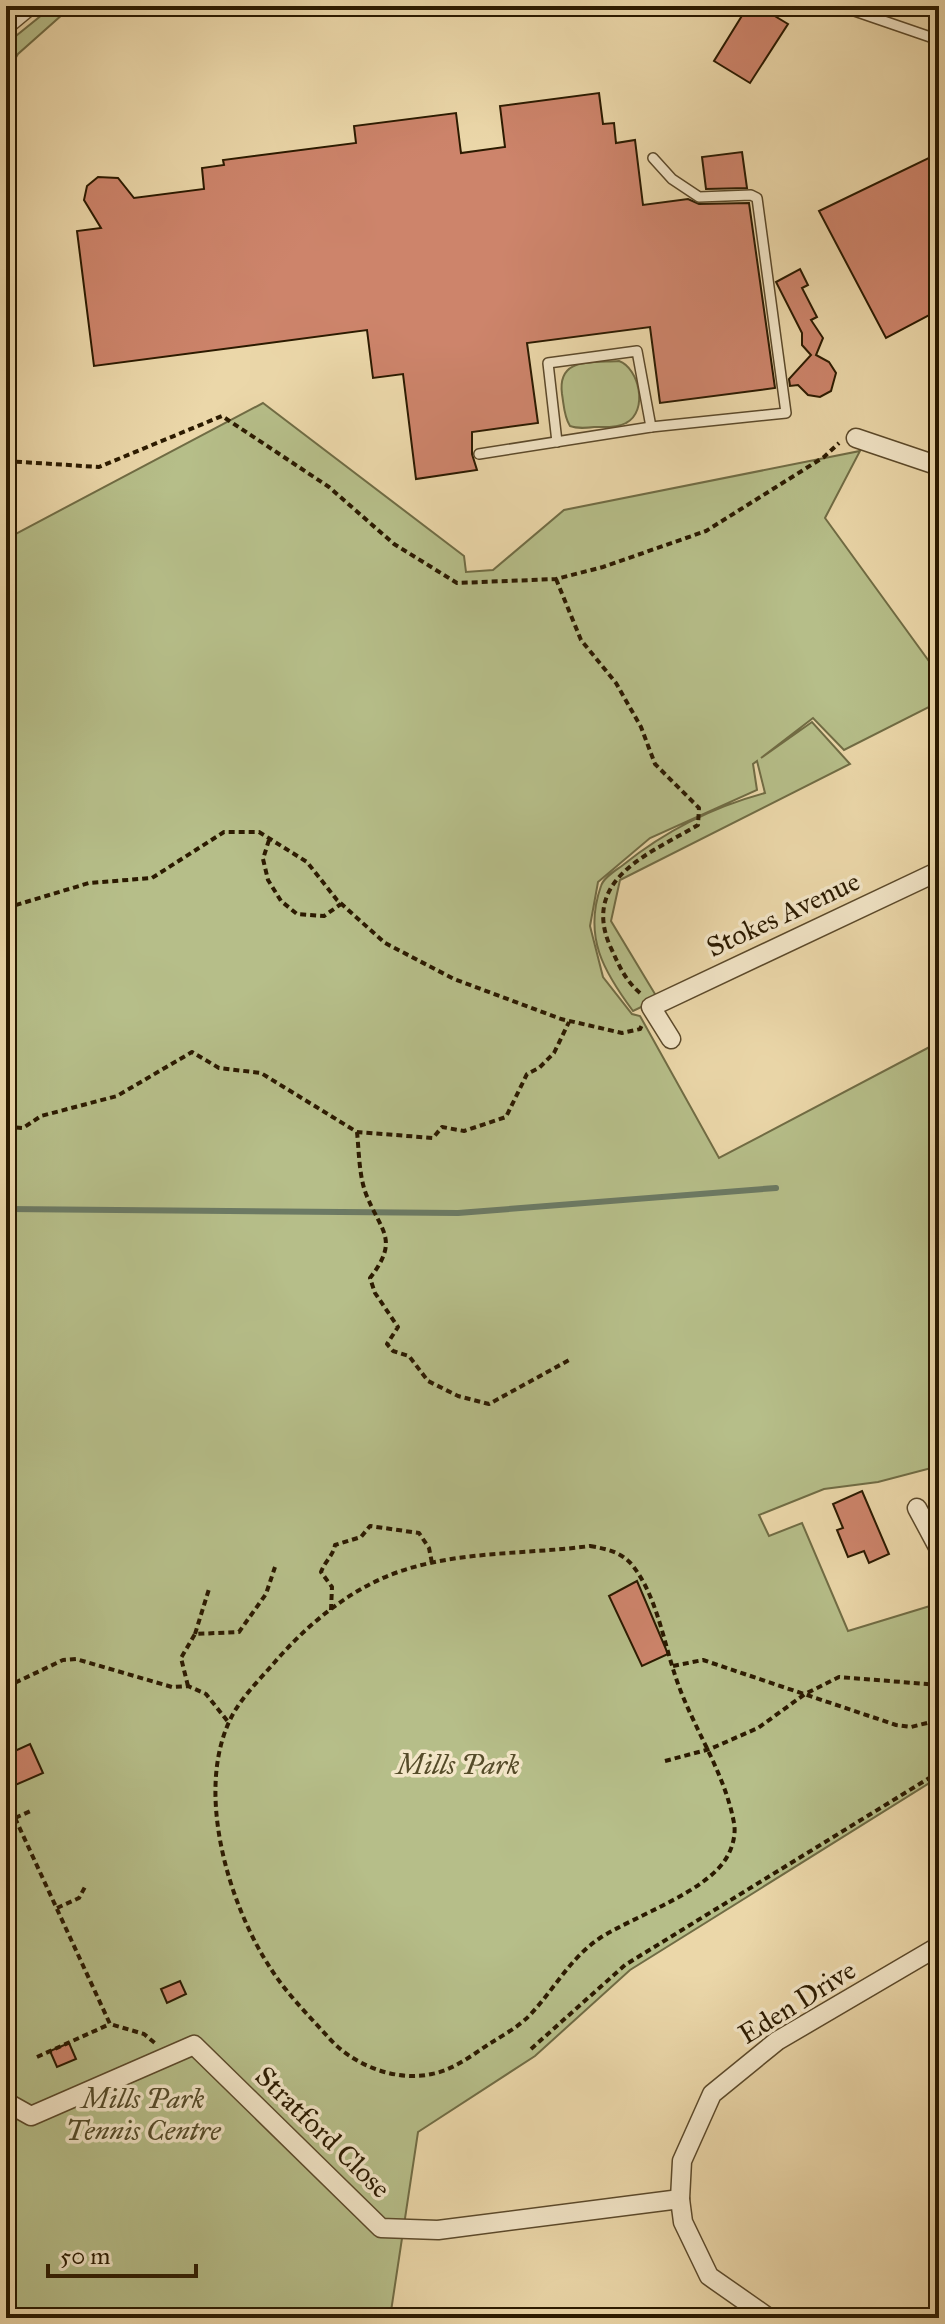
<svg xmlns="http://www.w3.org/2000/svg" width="945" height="2324" font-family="'IM FELL Great Primer',serif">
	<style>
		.green { fill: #b6be89; stroke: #706c44; stroke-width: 2 }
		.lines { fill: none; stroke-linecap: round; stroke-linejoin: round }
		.stream { stroke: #6c7a64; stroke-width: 6 }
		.building { fill: #cd846b; stroke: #2b1a00; stroke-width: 2 }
		.service-casing { stroke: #5b492a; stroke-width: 12 }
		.minor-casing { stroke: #5b492a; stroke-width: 21 }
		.path { stroke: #2b1a00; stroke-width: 4; stroke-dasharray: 6 4; stroke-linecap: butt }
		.service { stroke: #f2e5c7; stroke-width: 9 }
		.minor { stroke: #f2e5c7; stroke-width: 18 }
		.labels { text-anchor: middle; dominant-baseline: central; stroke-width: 7; stroke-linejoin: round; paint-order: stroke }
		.street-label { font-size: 28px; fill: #2b1a00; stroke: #f2e5c7 }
		.park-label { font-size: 28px; font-style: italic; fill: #554b29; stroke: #f2e5c7 }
	</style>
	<rect width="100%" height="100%" fill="#ebd7a9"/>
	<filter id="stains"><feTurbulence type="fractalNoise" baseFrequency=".0025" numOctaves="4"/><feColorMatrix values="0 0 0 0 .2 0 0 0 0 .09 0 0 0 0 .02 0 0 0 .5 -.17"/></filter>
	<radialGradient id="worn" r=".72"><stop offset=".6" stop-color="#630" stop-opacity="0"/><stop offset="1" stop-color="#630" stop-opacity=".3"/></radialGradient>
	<g class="green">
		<path d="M53 6H72L18 54 6 74V44Z"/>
		<path d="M619 361C639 368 649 411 626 423 617 428 605 427 595 427 586 428 578 429 570 426 564 417 564 406 562 394 557 357 591 363 619 361Z"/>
		<path d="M263 403 464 556 466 572 493 570 564 510 860 451 825 518 939 675V702L844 750 813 718 761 758 812 722 850 764 620 880 611 921 658 999 633 1011C604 972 583 937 601 886 603 878 615 871 623 865 664 832 713 807 765 793L757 761 753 764 757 790 650 838 598 882 590 926 603 977 632 1014 640 1016 719 1158 939 1042V1466L878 1482 824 1489 759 1515 769 1536 802 1523 848 1631 930 1606 939 1622V1777L630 1970 535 2056 418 2132 390 2318H6V539Z"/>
	</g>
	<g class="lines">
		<path class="stream" d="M6 1209 458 1213 776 1188"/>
	</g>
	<g class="building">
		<path d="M748 6H758L788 24 750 83 714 61Z"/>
		<path d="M599 93 603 124 614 123 616 143 635 140 643 205 688 199 699 204 749 203 775 388 660 403 650 327 527 343 538 423 472 432V454L477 470 416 479 403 374 373 378 367 330 94 366 77 231 101 228 84 200 87 186 98 177 118 178 134 198 204 189 202 168 224 165 223 160 356 143 354 126 456 113 461 153 505 147 500 106Z"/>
		<path d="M742 152 747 188 706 189 702 157Z"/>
		<path d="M939 153V310L886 338 819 211Z"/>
		<path d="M800 269 808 285 802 288 817 317 811 320 823 338 816 355 829 362 836 373 831 391 820 397 808 395 798 385 790 386 789 379 811 355 802 345V333L776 282Z"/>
		<path d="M862 1491 889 1554 869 1563 864 1551 848 1557 837 1530 843 1528 833 1504Z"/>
		<path d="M637 1581 668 1654 642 1666 609 1596Z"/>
		<path d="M30 1744 43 1773 6 1789V1755Z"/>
		<path d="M180 1981 186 1994 167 2003 161 1989Z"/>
		<path d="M69 2043 76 2059 57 2067 50 2051Z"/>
	</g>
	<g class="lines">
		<defs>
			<g id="service">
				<path d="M840 6 939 40"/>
				<path d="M557 442 548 363 637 351 651 427"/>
				<path d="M479 454 651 427 786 413 757 198 751 195 699 197 672 179 653 158"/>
			</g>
			<g id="minor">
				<path d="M6 25 29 6"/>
				<path d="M856 438 939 466"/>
				<path d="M671 1039 651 1007 939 871"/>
				<path d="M917 1508 939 1549"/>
				<path d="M6 2102 31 2116 194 2045 381 2228 438 2230 680 2199"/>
				<path d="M769 2318 709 2276 683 2222 680 2199 682 2161 712 2094 777 2041 939 1946"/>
			</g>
		</defs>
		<use href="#service" class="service-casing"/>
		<use href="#minor" class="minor-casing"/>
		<g class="path">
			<path d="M6 461 99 467 222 416 329 487 394 544 457 583 556 579 603 567 706 531 824 457 839 443"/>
			<path d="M556 579 581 640 616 683 641 727 655 764 699 808 698 825C651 853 581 878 610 946 619 965 624 979 640 993"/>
			<path d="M269 840 263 859 268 880 281 901 297 914 324 916 341 904"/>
			<path d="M6 908 89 883 152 878 224 832H259L307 862 337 900 385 943 454 979 561 1019 622 1033 640 1029 642 1025"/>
			<path d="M6 1127 23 1128 41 1116 117 1096 192 1052 219 1068 261 1073 357 1132 433 1138 442 1127 464 1131 506 1117 527 1074 539 1068 554 1053 569 1022"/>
			<path d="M357 1132C359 1151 359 1176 366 1194 381 1232 400 1239 370 1278L375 1293 398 1327 387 1344 393 1351 409 1356 428 1381 458 1396 489 1404 571 1359"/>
			<path d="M590 1546C607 1549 622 1552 633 1566 656 1596 663 1638 674 1672 690 1724 724 1769 734 1823 736 1833 733 1846 728 1855 710 1891 634 1916 600 1938 569 1959 554 1990 529 2016 518 2027 502 2036 489 2044 471 2056 453 2070 432 2074 395 2082 353 2065 329 2038 309 2016 287 1994 271 1969 228 1904 193 1787 233 1714 243 1696 260 1679 274 1663 305 1627 345 1593 390 1575 454 1550 523 1555 590 1546Z"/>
			<path d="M331 1610 332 1587 321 1572C325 1561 333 1556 335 1545L361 1537 370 1526 419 1533 429 1548 432 1563"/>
			<path d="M195 1634 209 1589"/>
			<path d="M673 1666 703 1660 896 1725 911 1727 939 1720"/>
			<path d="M188 1686 181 1658 195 1634 239 1632 266 1594 275 1567"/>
			<path d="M6 1687 63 1660 76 1659 172 1687 188 1686 206 1694 229 1723"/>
			<path d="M665 1761 710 1749 758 1728 805 1694 839 1677 939 1685"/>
			<path d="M15 1818 110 2024 144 2034 156 2044"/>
			<path d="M6 1822 33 1810"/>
			<path d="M57 1908 79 1898 86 1885"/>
			<path d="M531 2049 625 1965 939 1772"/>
			<path d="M37 2057 110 2024"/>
		</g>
		<use href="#service" class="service"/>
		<use href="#minor" class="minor"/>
	</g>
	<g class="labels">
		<g class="street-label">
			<text transform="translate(783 914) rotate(-25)">Stokes Avenue</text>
			<text transform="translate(797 2002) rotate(-32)">Eden Drive</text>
			<text transform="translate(323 2132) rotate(44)">Stratford Close</text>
		</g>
		<g class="park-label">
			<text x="458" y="1764">Mills Park</text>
			<text x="143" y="2098">Mills Park<tspan x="143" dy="32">Tennis Centre</tspan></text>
		</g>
	</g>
	<rect width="945" height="2324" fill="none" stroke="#ebd7a9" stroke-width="32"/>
	<rect x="8" y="8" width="929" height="2308" fill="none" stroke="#2b1a00" stroke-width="4"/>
	<rect x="16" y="16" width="913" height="2292" fill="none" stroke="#2b1a00" stroke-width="2"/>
	<path d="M48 2264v12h148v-12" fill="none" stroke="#2b1a00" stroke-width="4"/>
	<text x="60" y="2264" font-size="24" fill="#2b1a00" stroke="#f2e5c7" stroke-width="6" paint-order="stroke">50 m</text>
	<rect width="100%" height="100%" filter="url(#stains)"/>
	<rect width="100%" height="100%" fill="url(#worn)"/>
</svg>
